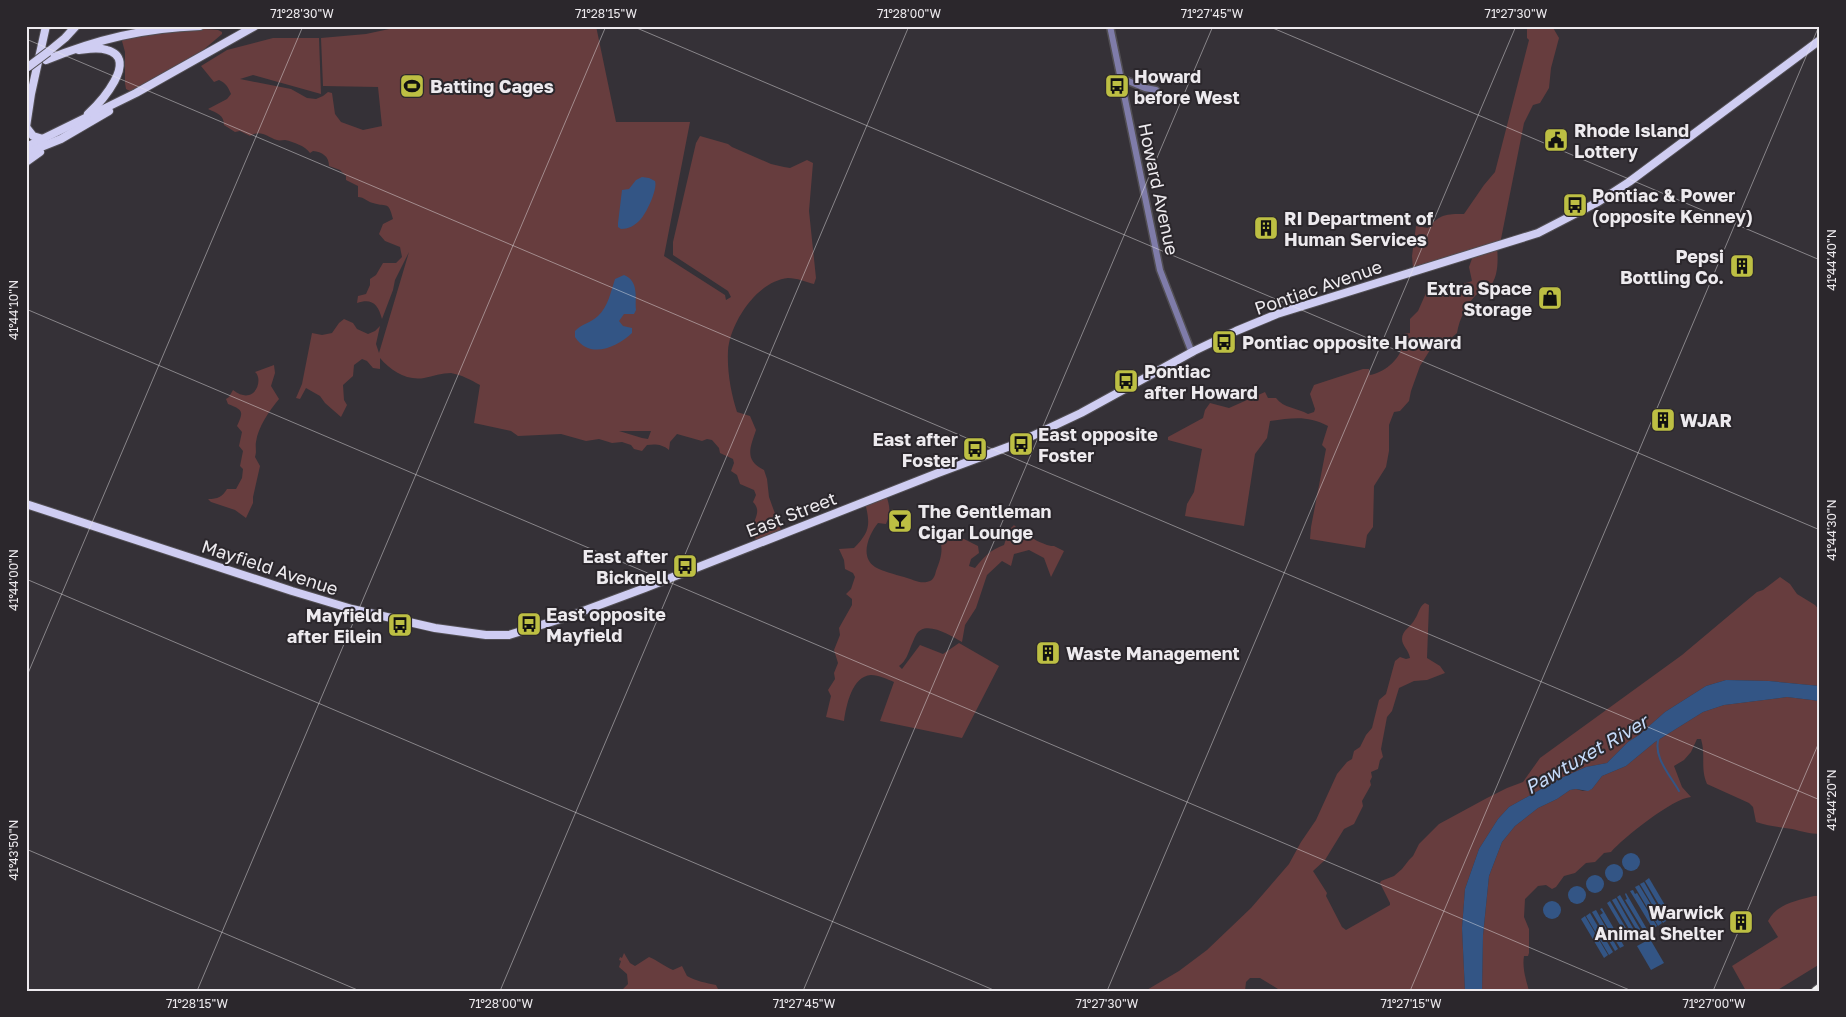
<svg xmlns="http://www.w3.org/2000/svg" width="1846" height="1017" font-family="'Golos Text',sans-serif">
	<style>
		.green { fill: #673d3e; fill-rule: evenodd }
		.water { fill: #335585 }
		.lines { fill: none; stroke-linecap: round; stroke-linejoin: round }
		.stream { stroke: #335585; stroke-width: 2 }
		.minor-casing { stroke: #524f54; stroke-width: 9 }
		.major-casing { stroke: #524f54; stroke-width: 10 }
		.highway-casing { stroke: #524f54; stroke-width: 11 }
		.minor { stroke: #7f7ca9; stroke-width: 6 }
		.major { stroke: #cfcdf2; stroke-width: 8 }
		.highway { stroke: #f1f1f1; stroke-width: 9 }
		.major-bridge-casing { stroke: #524f54; stroke-width: 10; stroke-linecap: butt }
		.major-bridge { stroke: #cfcdf2; stroke-width: 8 }
		.ticks { fill: none; stroke: #edeaee; stroke-width: 1; stroke-opacity: 0.45 }
		.labels { text-anchor: middle; dominant-baseline: central; stroke-width: 4; stroke-linejoin: round; paint-order: stroke }
		.poi-label { font-size: 18px; font-weight: bold; fill: #edeaee; stroke: #2b272c; text-anchor: start }
		.street-label { font-size: 18px; fill: #edeaee; stroke: #2b272c }
		.water-label { font-size: 19px; font-style: italic; fill: #c4d9f8; stroke: #2b272c }
		.neatline { fill: none; stroke: #edeaee; stroke-width: 2 }
		.ticks-label { font-size: 12px; text-anchor: middle; fill: #edeaee }
	</style>
	<rect width="100%" height="100%" fill="#353137"/>
	<g class="green">
		<path d="M403 26H596L616 122H690L664 256 725 295 726 300 731 297 728 291 673 255V242L696 143 700 136 728 144 732 147 771 164 784 167 790 168 807 160 813 163 809 211 816 278 814 284C806 282 797 278 788 278 757 281 730 323 728 351 727 372 731 393 737 412L750 416 756 430C750 448 744 460 764 470L767 479 769 497 782 533 757 543 752 529C754 519 762 511 753 502L756 495 754 490 740 484 737 475 731 471 734 463 733 459 720 453 719 448 712 440 707 439 702 441 677 434 670 442 669 450C662 444 655 444 647 445L642 451 634 449 631 445 622 442 612 443 599 439 586 441 561 434 518 436 511 431 474 423 480 385C471 380 462 375 451 373 442 373 433 376 424 378 407 381 391 371 380 358V369L373 368 367 361 362 359 354 365 353 376 343 385 344 400 347 405 341 417 325 403 320 396 306 388 300 399 296 398 302 384 312 333 322 335 332 333 339 323 344 319 353 323 357 329 368 334 375 331 380 326 376 344 379 353 409 252 395 280 393 290 382 319C378 304 372 298 357 303L358 296 366 294 370 285V279L376 275 383 263H396L402 257 400 247 385 241 379 234 383 224 393 219C388 200 388 208 373 203 368 202 364 197 358 197V186L346 180V176L340 170 329 166C329 156 322 152 313 151L310 153C305 146 294 142 285 140 282 140 279 141 277 140 267 137 261 129 250 136L240 131 235 132 224 125C224 115 217 113 208 109L227 99 231 94C228 87 226 83 219 80L214 82 201 66 227 50 273 38H319L321 94 253 75 240 79 291 89 307 98 316 99 323 96 328 92 332 93 335 114 341 122 363 130 382 126 378 87 323 86 321 38 366 34ZM619 431H651L648 439 642 438Z"/>
		<path d="M1527 26H1552L1559 38 1551 68 1549 88 1540 103 1533 105 1524 123 1500 244 1497 246C1498 259 1499 277 1489 288 1486 291 1482 290 1478 293 1468 302 1459 319 1457 333L1443 345 1430 350 1420 366 1411 391 1409 401 1400 411 1394 412 1389 425V451L1386 467 1374 486 1373 527 1367 535 1365 548 1310 539 1311 527 1326 449 1322 445 1328 426C1307 415 1293 418 1270 421L1267 438 1255 454 1244 526 1185 516 1187 504 1194 492 1202 449 1168 440V437L1203 418 1205 410 1210 403 1229 408 1265 392 1268 398H1276C1283 408 1298 408 1308 414L1314 412 1315 409 1310 394 1314 385 1363 369H1369L1370 375C1383 373 1400 360 1402 346 1403 342 1403 338 1404 334L1410 333V319L1418 311 1426 293 1434 285C1447 284 1461 286 1472 281L1469 267 1474 253 1413 269 1412 256 1416 226 1428 228C1440 214 1446 214 1464 214L1484 185 1495 172 1529 40 1527 38Z"/>
		<path d="M189 28 218 30 222 32V34L195 57 132 92 126 89 125 83V52L122 41 126 35Z"/>
		<path d="M274 365 275 373 271 386 279 399C269 411 258 427 256 442 255 447 257 451 255 457L260 466 253 497V503L246 518 235 510 211 502 208 499C218 499 222 497 227 489H236L242 478 243 469 240 466 243 451 239 446 242 432 237 426C244 411 243 410 228 404L226 399 229 397 233 390C255 407 264 379 255 372Z"/>
		<path d="M886 495C890 506 891 513 886 524L878 523C869 534 859 557 875 567 884 572 894 574 904 577 912 579 921 585 930 581 934 579 935 575 936 571 943 553 944 545 935 528L945 530 955 538 964 539 978 546 979 553 971 559 969 566 975 568C984 557 990 550 1004 545L1009 530 1014 525C1020 532 1045 547 1054 546L1064 551 1051 577 1044 558 1029 550 1014 554 1011 566 1002 561 987 575 976 608 965 625 962 642C951 636 925 619 916 635 914 638 913 642 911 646 908 654 906 661 899 666L902 669 920 645 943 654 959 643 999 666 962 738 880 721 894 682C887 679 879 675 871 675 852 676 846 706 844 721L826 717 831 696 828 690 835 679 834 673 838 663 834 650 840 635 839 628 852 605V599L846 594 851 589 855 577 853 573 845 569 844 560 839 549 854 548C871 531 870 524 865 502Z"/>
		<path d="M1780 577 1790 584 1797 594 1815 605 1820 611V686L1769 681 1726 680 1706 686 1665 712 1639 735 1628 742 1607 763 1586 767 1561 778 1509 807 1498 819 1479 849 1465 889 1462 928 1465 991H1287L1278 989 1260 978H1250L1246 982 1245 991H1145L1179 971 1207 950 1251 908 1289 864 1301 842 1316 820 1337 774 1347 762 1352 759 1354 751 1360 747 1366 735 1372 728 1379 700 1386 694 1395 661 1400 657 1406 659 1410 658C1409 650 1402 646 1402 639 1402 630 1411 627 1415 619 1419 613 1419 607 1425 603L1429 605 1427 658 1440 666 1445 673 1427 680 1414 681 1399 688 1392 711 1387 717 1381 749 1383 757 1380 760 1378 769 1371 772 1372 777 1370 781 1371 785 1362 801 1363 806 1354 824 1344 829 1325 860 1313 871 1327 893 1326 896 1342 927 1346 930 1390 905V903L1380 883 1381 881 1394 876 1402 869 1409 860 1413 856 1419 844 1439 824 1487 798 1507 788 1523 782 1540 758 1682 655 1757 592 1763 590Z"/>
		<path d="M1787 697 1820 701V834C1810 834 1801 831 1792 829 1779 827 1768 826 1756 822L1753 807 1749 803 1707 784C1700 768 1706 755 1701 739H1697L1691 752 1684 760 1674 766 1682 787 1691 797C1673 798 1623 838 1611 852L1604 853 1595 862 1586 863 1575 873 1564 876 1556 887 1552 889 1546 885 1538 886 1525 899 1524 917 1529 929V953L1528 956H1524C1522 968 1526 980 1529 991H1482L1483 935 1489 876 1502 842 1515 826 1538 808 1557 799 1570 790 1576 789 1583 791 1592 789 1602 776 1626 766 1655 742 1703 712 1724 705Z"/>
		<path d="M1814 896H1820V964L1776 991H1746L1732 966 1778 937 1768 921C1778 903 1796 901 1814 896Z"/>
		<path d="M624 953 630 963 635 966 649 957C657 960 664 966 673 970L682 966 687 976C696 981 706 983 716 985L719 991H621L628 984 627 974 619 967 621 961 619 960 620 957 622 958Z"/>
	</g>
	<g class="water">
		<path d="M642 177 649 178 655 181C658 189 646 215 639 221 634 226 628 229 621 229L618 227V223L622 190 629 189 636 180Z"/>
		<path d="M624 275C639 281 635 297 636 310L634 314H624L619 321 623 326 632 328V333C617 347 590 360 575 337V331C581 324 591 323 598 316 608 307 611 291 615 279Z"/>
		<path d="M1726 680 1769 681 1820 686V701L1787 697 1724 705 1703 712 1655 742 1626 766 1602 776 1592 789 1588 791 1576 789 1570 790 1557 799 1538 808 1515 826 1502 842 1489 876 1483 935 1482 991H1465L1462 928 1465 889 1479 849 1498 819 1509 807 1561 778 1586 767 1607 763 1628 742 1639 735 1665 712 1706 686Z"/>
		<circle cx="1631" cy="862" r="9"/>
		<circle cx="1614" cy="873" r="9"/>
		<circle cx="1595" cy="884" r="9"/>
		<path d="M1649 878 1672 917 1668 920 1645 881Z"/>
		<path d="M1644 882 1666 921 1663 923 1640 884Z"/>
		<path d="M1639 885 1662 923 1658 926 1635 887Z"/>
		<circle cx="1577" cy="895" r="9"/>
		<path d="M1633 890 1635 894 1637 893 1657 926 1653 929 1630 891Z"/>
		<path d="M1626 893 1648 931 1645 933 1625 900 1627 899 1625 894Z"/>
		<path d="M1620 895 1643 934 1640 936 1617 897Z"/>
		<path d="M1616 898 1638 937 1635 939 1612 900Z"/>
		<path d="M1610 901 1633 940 1630 942 1607 903Z"/>
		<circle cx="1552" cy="910" r="9"/>
		<path d="M1602 908 1624 946 1620 948 1600 915 1603 913 1600 909Z"/>
		<path d="M1596 910 1618 949 1615 951 1592 912Z"/>
		<path d="M1590 913 1613 952 1609 955 1586 916Z"/>
		<path d="M1585 916 1608 955 1604 958 1581 919Z"/>
		<path d="M1650 939 1664 963 1651 970 1637 946Z"/>
	</g>
	<g class="lines">
		<path class="stream" d="M1659 737C1652 756 1670 775 1679 791"/>
		<defs>
			<g id="minor">
				<path d="M1110 26 1160 270 1192 353"/>
				<path d="M1121 78 1145 88 1156 90"/>
			</g>
			<g id="major">
				<path d="M79 50C88 49 98 47 107 50 140 59 100 103 88 114"/>
				<path d="M48 52 65 38 76 26"/>
				<path d="M46 60C98 39 144 28 200 26"/>
				<path d="M26 127 31 94 46 26"/>
				<path d="M26 127 33 136 43 139"/>
				<path d="M26 147 136 93 255 26"/>
				<path d="M26 153 61 139 109 111"/>
				<path d="M26 162 40 152"/>
				<path d="M26 504 292 591 352 609 435 628 486 635H509L567 617 645 588 938 473 1013 445 1081 413 1194 351 1236 331 1277 314 1538 233 1598 202 1629 182 1820 40"/>
			</g>
			<path id="highway" d="M1816 991 1820 988"/>
		</defs>
		<use href="#minor" class="minor-casing"/>
		<use href="#major" class="major-casing"/>
		<use href="#highway" class="highway-casing"/>
		<use href="#minor" class="minor"/>
		<use href="#major" class="major"/>
		<use href="#highway" class="highway"/>
		<defs>
			<path id="major-bridge" d="M28 67 48 52"/>
		</defs>
		<use href="#major-bridge" class="major-bridge-casing"/>
		<use href="#major-bridge" class="major-bridge"/>
	</g>
	<path class="ticks" d="M632 26 1820 530M1268 26 1820 260M26 39 1820 800M26 309 1632 991M26 579 996 991M26 678 303 26M26 849 360 991M197 991 606 26M500 991 909 26M803 991 1213 26M1107 991 1516 26M1410 991 1819 26M1713 991 1820 740"/>
	<defs>
		<symbol id="stadium-square" viewBox="-11 -11 22 22"><rect x="-9" y="-9" width="18" height="18" rx="4" fill="#bdbf43" stroke="#2b272c"/><path d="M0-5a6.5 5 0 1 0 0 10a6.5 5 0 1 0 0-10ZM-3.5-1.8h7v3.6h-7Z" fill="#111"/></symbol>
		<symbol id="bus-square" viewBox="-11 -11 22 22"><rect x="-9" y="-9" width="18" height="18" rx="4" fill="#bdbf43" stroke="#2b272c"/><path d="M-5-6H5V4H4V6H2V4H-2V6H-4V4H-5ZM-3.5-4V0h7V-4ZM-3.5 1.2v1.5H-2V1.2ZM2 1.2v1.5H3.5V1.2Z" fill="#111"/></symbol>
		<symbol id="civic-square" viewBox="-11 -11 22 22"><rect x="-9" y="-9" width="18" height="18" rx="4" fill="#bdbf43" stroke="#2b272c"/><path d="M-.6-6.5H3V-4.5H.6V-3L4-1V1h2V6H-6V1h2V-1L-.6-3ZM-1.2 2.5V6h2.4V2.5Z" fill="#111"/></symbol>
		<symbol id="building-square" viewBox="-11 -11 22 22"><rect x="-9" y="-9" width="18" height="18" rx="4" fill="#bdbf43" stroke="#2b272c"/><path d="M-4-6H4V6H1V3H-1V6H-4ZM-2.5-4.3h1.7v1.8h-1.7ZM.8-4.3h1.7v1.8H.8ZM-2.5-1h1.7V.8h-1.7ZM.8-1h1.7V.8H.8Z" fill="#111"/></symbol>
		<symbol id="shop-square" viewBox="-11 -11 22 22"><rect x="-9" y="-9" width="18" height="18" rx="4" fill="#bdbf43" stroke="#2b272c"/><path d="M-5-2.5h2.3a2.7 3.5 0 0 1 5.4 0H5L5.5 6h-11ZM-1.5-2.5h3a1.5 2.3 0 0 0-3 0Z" fill="#111"/></symbol>
		<symbol id="bar-square" viewBox="-11 -11 22 22"><rect x="-9" y="-9" width="18" height="18" rx="4" fill="#bdbf43" stroke="#2b272c"/><path d="M-6-5H6L.8 .8V4.5H3.5V6h-7V4.5H-.8V.8Z" fill="#111"/></symbol>
	</defs>
	<g fill-rule="evenodd">
		<use href="#stadium-square" x="398" y="72" width="28" height="28"/>
		<use href="#bus-square" x="1103" y="72" width="28" height="28"/>
		<use href="#civic-square" x="1542" y="126" width="28" height="28"/>
		<use href="#bus-square" x="1561" y="191" width="28" height="28"/>
		<use href="#building-square" x="1252" y="214" width="28" height="28"/>
		<use href="#building-square" x="1728" y="252" width="28" height="28"/>
		<use href="#shop-square" x="1536" y="284" width="28" height="28"/>
		<use href="#bus-square" x="1210" y="328" width="28" height="28"/>
		<use href="#bus-square" x="1112" y="367" width="28" height="28"/>
		<use href="#building-square" x="1649" y="406" width="28" height="28"/>
		<use href="#bus-square" x="1007" y="430" width="28" height="28"/>
		<use href="#bus-square" x="961" y="435" width="28" height="28"/>
		<use href="#bar-square" x="886" y="507" width="28" height="28"/>
		<use href="#bus-square" x="671" y="552" width="28" height="28"/>
		<use href="#bus-square" x="515" y="610" width="28" height="28"/>
		<use href="#bus-square" x="386" y="611" width="28" height="28"/>
		<use href="#building-square" x="1034" y="639" width="28" height="28"/>
		<use href="#building-square" x="1727" y="908" width="28" height="28"/>
	</g>
	<g class="labels">
		<g class="poi-label">
			<text x="1134" y="76">Howard<tspan x="1134" dy="21">before West</tspan></text>
			<text x="430" y="86">Batting Cages</text>
			<text x="1574" y="130">Rhode Island<tspan x="1574" dy="21">Lottery</tspan></text>
			<text x="1592" y="195">Pontiac &amp; Power<tspan x="1592" dy="21">(opposite Kenney)</tspan></text>
			<text x="1284" y="218">RI Department of<tspan x="1284" dy="21">Human Services</tspan></text>
			<text x="1724" y="256" text-anchor="end">Pepsi<tspan x="1724" dy="21">Bottling Co.</tspan></text>
			<text x="1532" y="288" text-anchor="end">Extra Space<tspan x="1532" dy="21">Storage</tspan></text>
			<text x="1242" y="342">Pontiac opposite Howard</text>
			<text x="1144" y="371">Pontiac<tspan x="1144" dy="21">after Howard</tspan></text>
			<text x="1680" y="420">WJAR</text>
			<text x="1038" y="434">East opposite<tspan x="1038" dy="21">Foster</tspan></text>
			<text x="958" y="439" text-anchor="end">East after<tspan x="958" dy="21">Foster</tspan></text>
			<text x="918" y="511">The Gentleman<tspan x="918" dy="21">Cigar Lounge</tspan></text>
			<text x="668" y="556" text-anchor="end">East after<tspan x="668" dy="21">Bicknell</tspan></text>
			<text x="546" y="614">East opposite<tspan x="546" dy="21">Mayfield</tspan></text>
			<text x="382" y="615" text-anchor="end">Mayfield<tspan x="382" dy="21">after Eilein</tspan></text>
			<text x="1066" y="653">Waste Management</text>
			<text x="1724" y="912" text-anchor="end">Warwick<tspan x="1724" dy="21">Animal Shelter</tspan></text>
		</g>
		<g class="street-label">
			<text transform="translate(1159 189) rotate(78)">Howard Avenue</text>
			<text transform="translate(1318 287) rotate(-19)">Pontiac Avenue</text>
			<text transform="translate(791 514) rotate(-21)">East Street</text>
			<text transform="translate(270 567) rotate(18)">Mayfield Avenue</text>
		</g>
		<g class="water-label">
			<text transform="translate(1586 754) rotate(-30)">Pawtuxet River</text>
		</g>
	</g>
	<rect width="1846" height="1017" fill="none" stroke="#2b272c" stroke-width="55"/>
	<rect x="28" y="28" width="1790" height="962" class="neatline"/>
	<g class="ticks-label">
		<text x="302" y="18">71°28'30"W</text>
		<text x="606" y="18">71°28'15"W</text>
		<text x="909" y="18">71°28'00"W</text>
		<text x="1212" y="18">71°27'45"W</text>
		<text x="1516" y="18">71°27'30"W</text>
		<text transform="translate(1832 260) rotate(-90)" y="4">41°44'40"N</text>
		<text transform="translate(14 310) rotate(-90)" y="4">41°44'10"N</text>
		<text transform="translate(1832 530) rotate(-90)" y="4">41°44'30"N</text>
		<text transform="translate(14 580) rotate(-90)" y="4">41°44'00"N</text>
		<text transform="translate(1832 800) rotate(-90)" y="4">41°44'20"N</text>
		<text transform="translate(14 850) rotate(-90)" y="4">41°43'50"N</text>
		<text x="197" y="1008">71°28'15"W</text>
		<text x="501" y="1008">71°28'00"W</text>
		<text x="804" y="1008">71°27'45"W</text>
		<text x="1107" y="1008">71°27'30"W</text>
		<text x="1411" y="1008">71°27'15"W</text>
		<text x="1714" y="1008">71°27'00"W</text>
	</g>
</svg>
